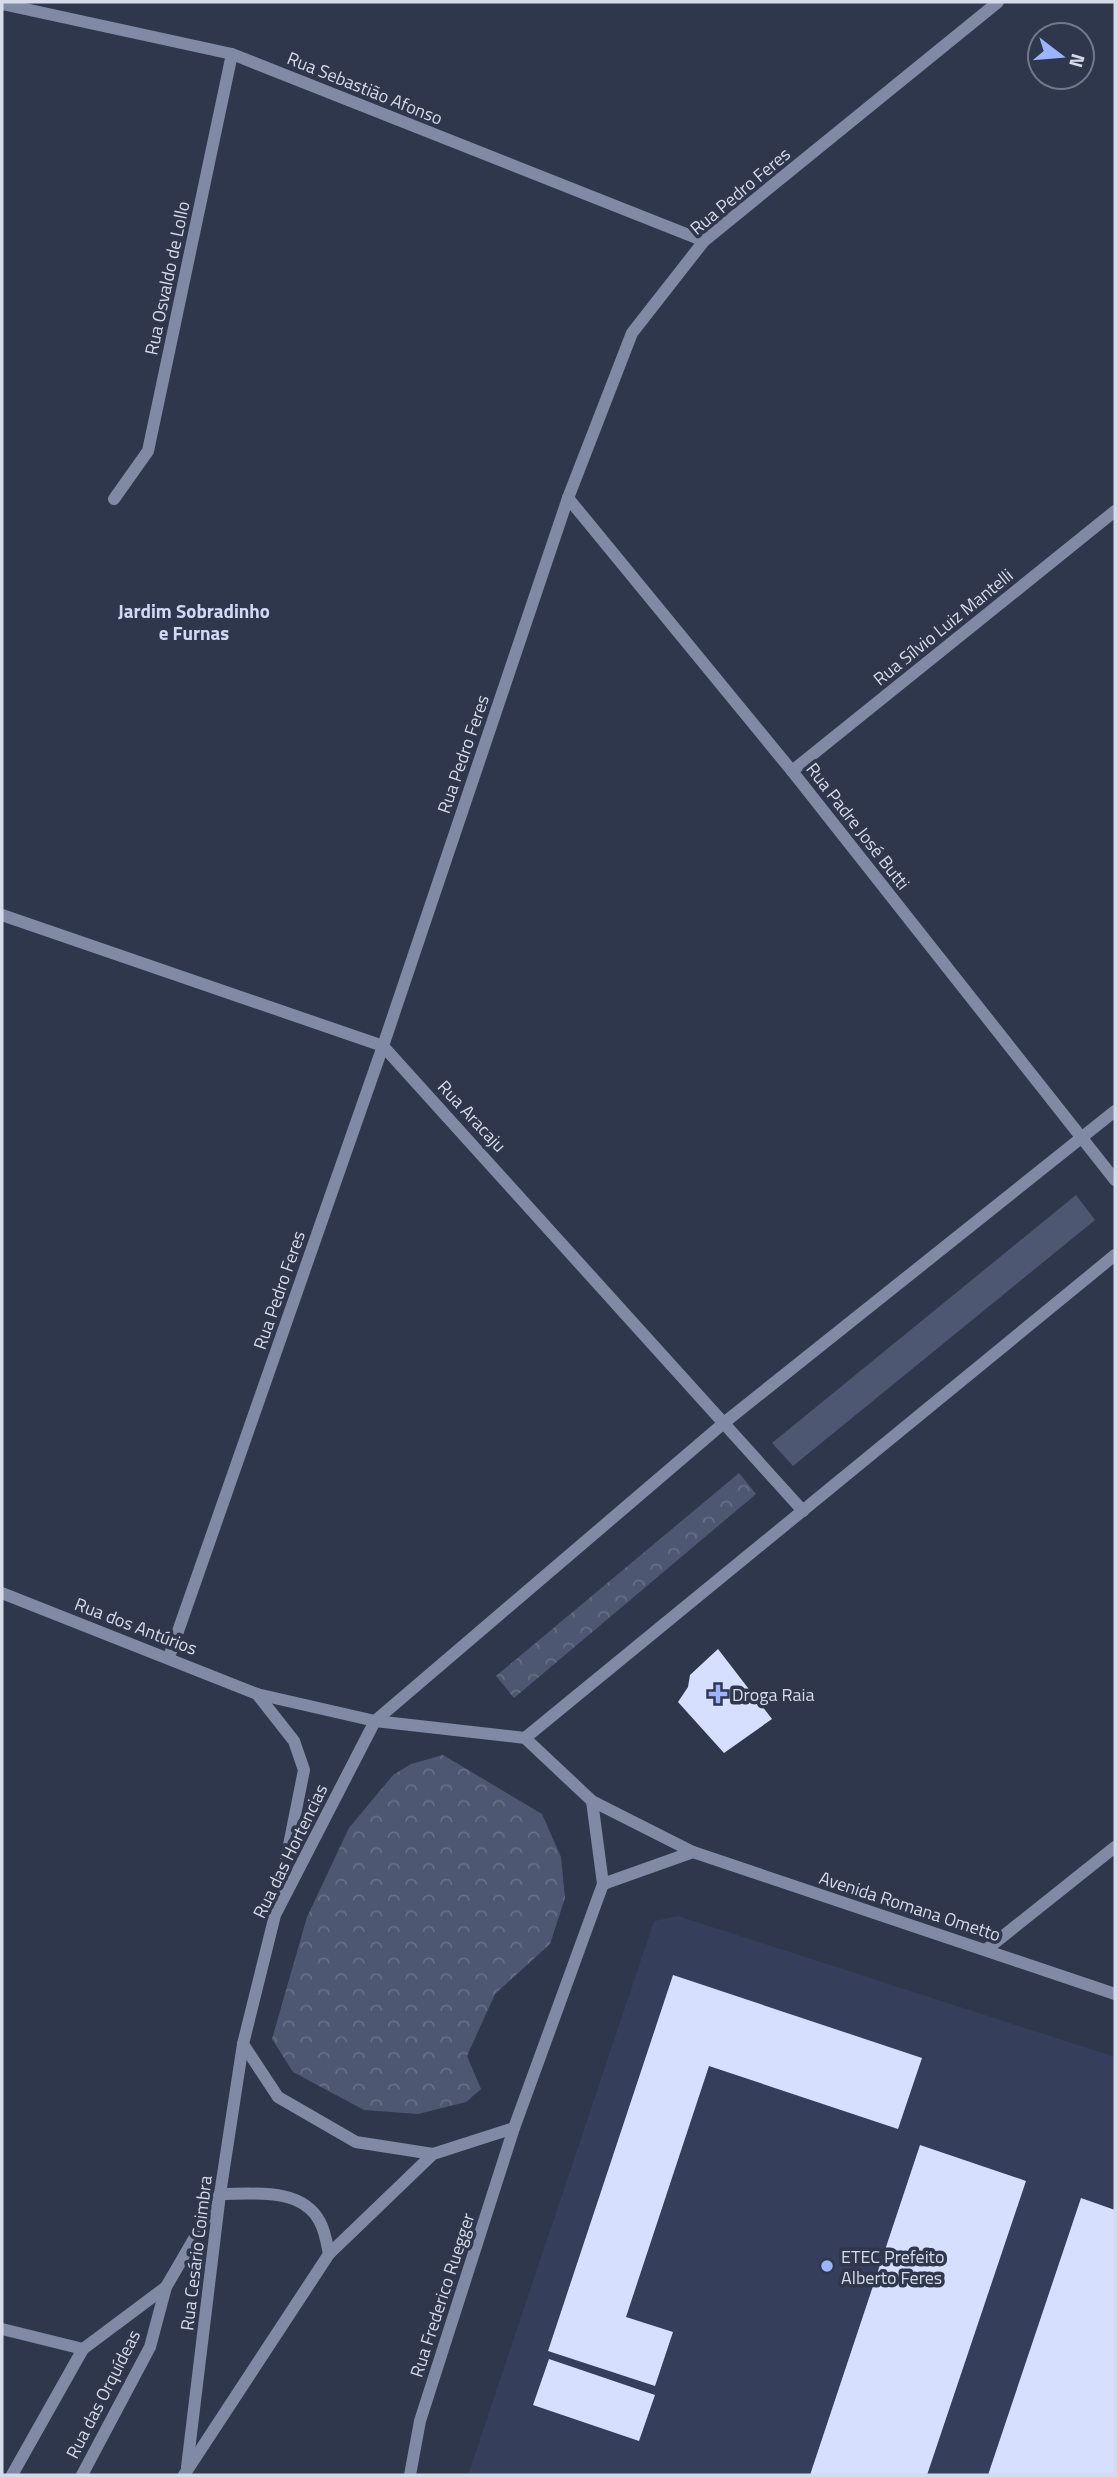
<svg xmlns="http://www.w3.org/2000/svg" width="1117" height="2477" font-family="'Titillium Web',sans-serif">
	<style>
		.built { fill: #353e5b }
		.grass { fill: #4e5771 }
		.forest { fill: url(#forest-crowns) }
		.building { fill: #d6e0fe }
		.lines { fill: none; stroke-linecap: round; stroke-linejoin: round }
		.minor { stroke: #808aa4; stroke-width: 12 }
		.poi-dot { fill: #9db4fd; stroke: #2f374d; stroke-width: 2.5 }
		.labels { text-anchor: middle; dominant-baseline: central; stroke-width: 7; stroke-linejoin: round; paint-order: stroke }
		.street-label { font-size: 18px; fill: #d6dbe9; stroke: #2f374d }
		.poi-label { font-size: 18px; fill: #d6dbe9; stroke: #2f374d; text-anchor: start }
		.neighbourhood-label { font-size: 19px; font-weight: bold; fill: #d0daf6; stroke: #2f374d }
	</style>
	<defs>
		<pattern id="forest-crowns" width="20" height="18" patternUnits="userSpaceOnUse" patternTransform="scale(1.75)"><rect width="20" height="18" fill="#4e5771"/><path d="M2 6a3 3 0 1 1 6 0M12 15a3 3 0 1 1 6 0" fill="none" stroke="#676f85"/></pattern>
	</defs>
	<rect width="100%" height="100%" fill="#2f374d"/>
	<path class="built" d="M678 1916 1115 2057V2475H468L654 1921Z"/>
	<path class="grass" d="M1076 1195 1095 1220 793 1466 772 1443Z"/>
	<g class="forest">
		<path d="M739 1473 756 1494 514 1698 496 1676Z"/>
		<path d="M443 1755 542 1814 561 1857 565 1898 550 1944 495 1994 467 2056 481 2089 466 2102 418 2114 364 2110 293 2072 272 2039 307 1917 349 1828 393 1775 411 1764Z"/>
	</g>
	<g class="building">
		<path d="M718 1649 772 1719 724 1753 678 1702 688 1687 690 1675Z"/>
		<path d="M673 1975 922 2058 898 2129 709 2066 626 2317 673 2332 655 2386 548 2351Z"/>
		<path d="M920 2145 1026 2181 927 2475H810Z"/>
		<path d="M1081 2198 1115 2210V2475H988Z"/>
		<path d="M549 2359 655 2395 639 2441 533 2405Z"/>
	</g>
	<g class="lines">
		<g class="minor">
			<path d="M2 4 232 54 704 241"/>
			<path d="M568 498 792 771 1115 1180"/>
			<path d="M114 499 148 451 232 54"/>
			<path d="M792 771 1115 511"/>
			<path d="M2 915 383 1046 803 1511"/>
			<path d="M2 1593 257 1694 375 1721 525 1738 592 1801 603 1884 514 2128 433 2154 329 2254 184 2475"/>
			<path d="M169 1657 383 1046 568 498 632 333 704 241 998 2"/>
			<path d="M257 1694 294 1741 304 1770 278 1900"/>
			<path d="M525 1738 1115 1255"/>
			<path d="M592 1801 693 1852 1115 1994"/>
			<path d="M603 1884 693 1852"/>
			<path d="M987 1949 1115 1847"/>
			<path d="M243 2044 278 2097 356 2142 433 2154"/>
			<path d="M2 2329 83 2349"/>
			<path d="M187 2467 220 2194 243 2044 275 1915 375 1721 725 1422 1115 1111"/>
			<path d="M12 2475 83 2349 166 2287"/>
			<path d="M82 2475 150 2347 166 2287 220 2194C254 2194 302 2187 320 2222 325 2231 327 2244 329 2254"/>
			<path d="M410 2475 420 2421 514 2128"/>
		</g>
	</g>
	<g class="poi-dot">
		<path d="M714.5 1683.5h7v7h7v7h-7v7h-7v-7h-7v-7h7z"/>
		<circle cx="827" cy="2266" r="7"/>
	</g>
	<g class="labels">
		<g class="street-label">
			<text transform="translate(365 88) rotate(22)">Rua Sebastião Afonso</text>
			<text transform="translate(740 191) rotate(-40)">Rua Pedro Feres</text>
			<text transform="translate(167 278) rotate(-78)">Rua Osvaldo de Lollo</text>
			<text transform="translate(943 627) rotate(-39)">Rua Sílvio Luiz Mantelli</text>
			<text transform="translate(463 754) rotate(-71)">Rua Pedro Feres</text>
			<text transform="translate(858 826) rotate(52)">Rua Padre José Butti</text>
			<text transform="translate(472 1116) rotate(47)">Rua Aracaju</text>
			<text transform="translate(279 1290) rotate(-71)">Rua Pedro Feres</text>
			<text transform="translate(136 1626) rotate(21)">Rua dos Antúrios</text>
			<text transform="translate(290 1851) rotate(-64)">Rua das Hortencias</text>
			<text transform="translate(910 1906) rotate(18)">Avenida Romana Ometto</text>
			<text transform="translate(196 2253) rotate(-83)">Rua Cesário Coimbra</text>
			<text transform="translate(442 2295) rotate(-72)">Rua Frederico Ruegger</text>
			<text transform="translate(103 2394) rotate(-63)">Rua das Orquídeas</text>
		</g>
		<g class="poi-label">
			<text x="732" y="1694">Droga Raia</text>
			<text x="841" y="2256">ETEC Prefeito<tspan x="841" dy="21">Alberto Feres</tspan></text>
		</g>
		<g class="neighbourhood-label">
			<text x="194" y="610">Jardim Sobradinho<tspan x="194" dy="22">e Furnas</tspan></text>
		</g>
	</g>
	<rect width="1117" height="2477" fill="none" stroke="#d6dbe9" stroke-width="7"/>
	<g transform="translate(1061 56) rotate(106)"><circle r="33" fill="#2f374d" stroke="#72798b" stroke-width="2"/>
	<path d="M0-5L12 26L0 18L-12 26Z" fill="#9db4fd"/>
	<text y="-10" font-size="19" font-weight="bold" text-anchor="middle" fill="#d6dbe9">N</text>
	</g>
</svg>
